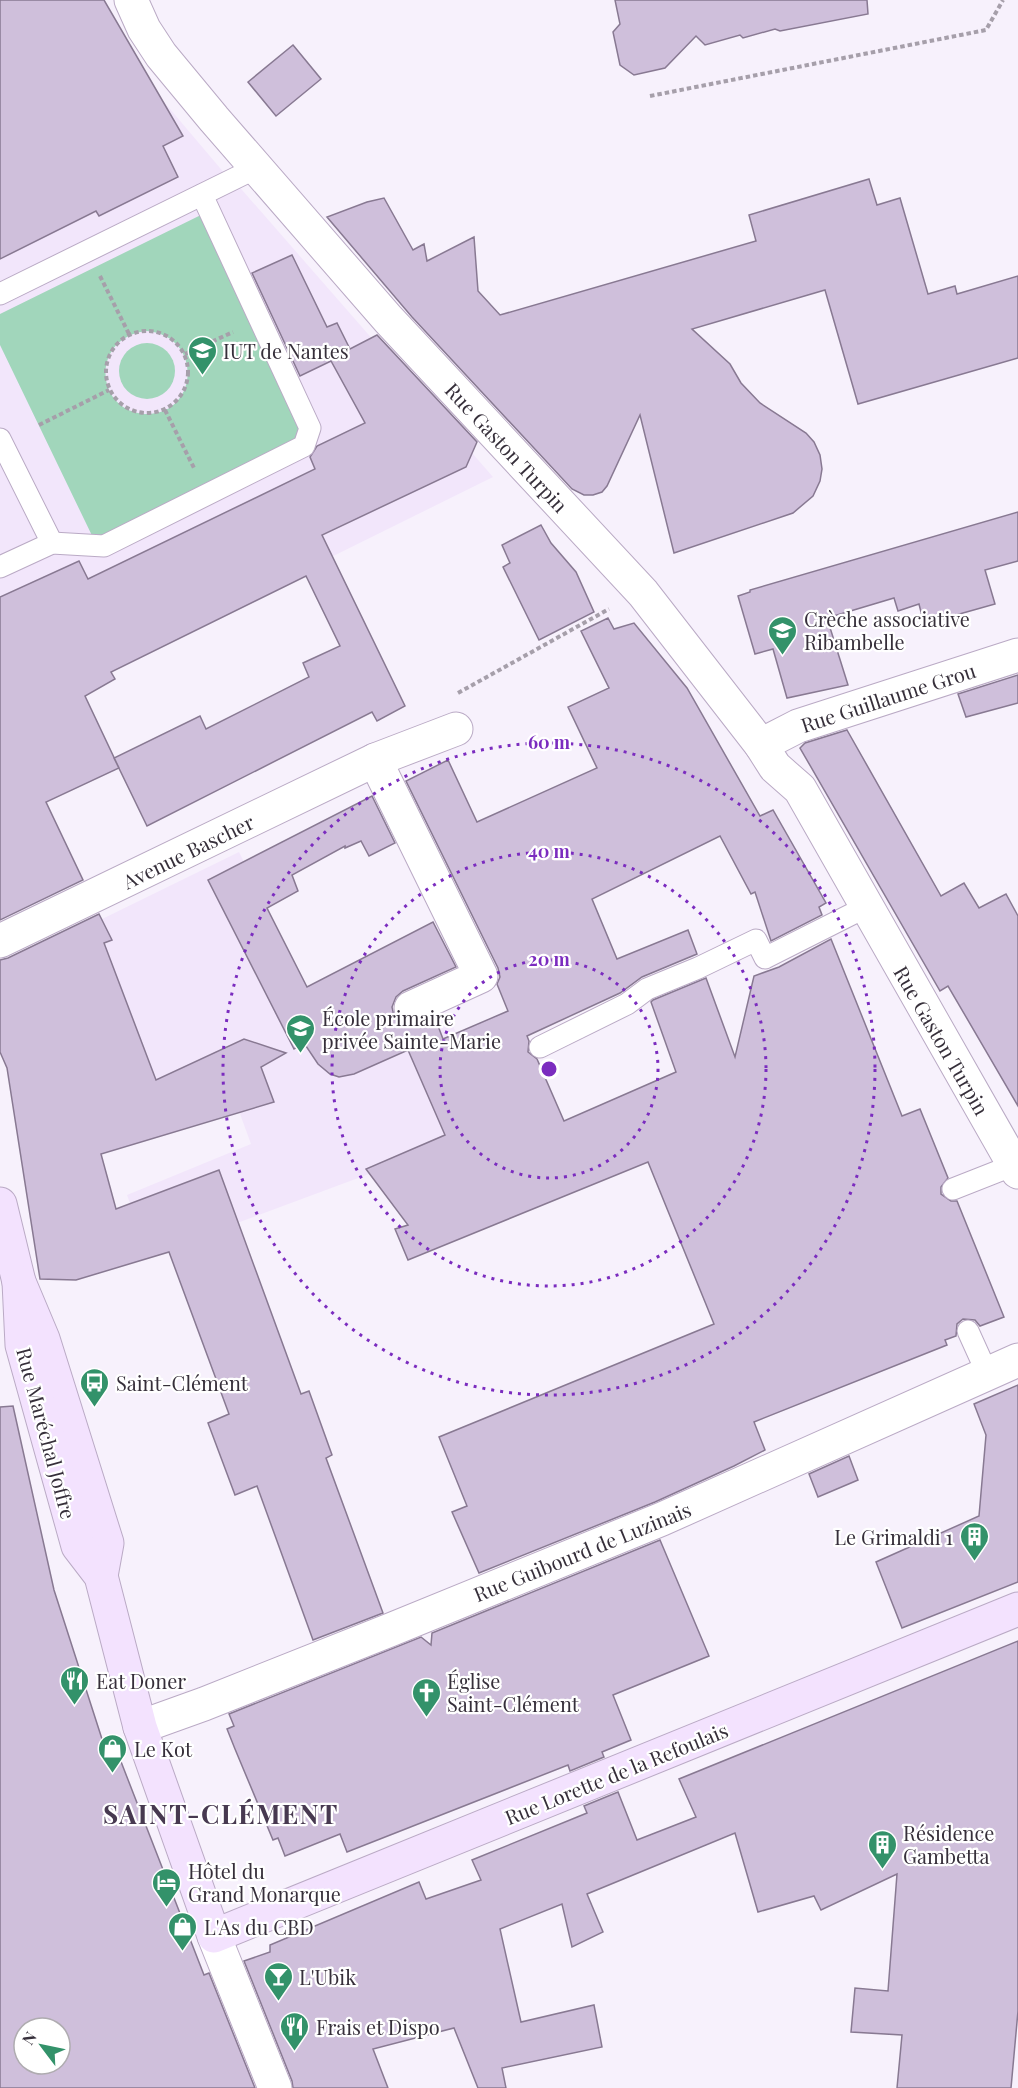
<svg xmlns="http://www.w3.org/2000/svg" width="1018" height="2088" font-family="'Playfair Display',serif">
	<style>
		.built { fill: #f2e6fb }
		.green { fill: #a1d6bb; fill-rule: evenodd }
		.building { fill: #cfbfdb; stroke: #887992; stroke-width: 1.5; fill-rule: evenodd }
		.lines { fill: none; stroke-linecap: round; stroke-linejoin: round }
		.lane-casing { stroke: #baaac5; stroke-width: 23 }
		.street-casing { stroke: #baaac5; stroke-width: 35 }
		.secondary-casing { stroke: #baaac5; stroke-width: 35 }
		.path { stroke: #a69faa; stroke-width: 4; stroke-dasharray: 4.5 3; stroke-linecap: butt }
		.lane { stroke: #fff; stroke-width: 21 }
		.street { stroke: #fff; stroke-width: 33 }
		.secondary { stroke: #f3e2fe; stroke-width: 33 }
		.ring { fill: none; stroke: #7b2cbf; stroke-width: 3; stroke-dasharray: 3 6 }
		.labels { text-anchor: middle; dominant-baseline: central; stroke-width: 4.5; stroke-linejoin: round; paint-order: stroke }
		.poi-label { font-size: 20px; fill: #362f3a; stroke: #fff; text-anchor: start }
		.street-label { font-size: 20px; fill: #362f3a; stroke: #fff }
		.district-label { font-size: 26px; font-weight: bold; letter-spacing: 1.5px; fill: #473950; stroke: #fff }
		.centre { fill: #7b2cbf; stroke: #fff; stroke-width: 3 }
		.ring-label { font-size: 18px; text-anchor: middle; font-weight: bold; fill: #7b2cbf; stroke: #fff; stroke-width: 4.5; stroke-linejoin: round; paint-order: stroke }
	</style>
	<rect width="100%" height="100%" fill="#f7f1fc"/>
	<g class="built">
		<path d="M0 0H104L159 96 231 181 236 183 493 477 303 571 306 576 81 687 98 724 0 772Z"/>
		<path d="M239 852 335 1044 386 1043 448 1015 467 1057 436 1177 388 1199 369 1174 149 1256 127 1195 251 1144 228 1081 156 1116 96 922Z"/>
	</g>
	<g class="green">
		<path d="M209 211 316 440 98 548 0 345V314ZM147 331C205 337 198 416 145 414 94 411 90 337 147 331Z"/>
		<circle cx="147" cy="371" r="28"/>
	</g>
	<g class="building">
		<path d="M0 0H104L183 136 163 146 178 177 99 216 96 211 0 259Z"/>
		<path d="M615 0H867L868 14 780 31 775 29 743 38 740 35 705 45 696 36 665 68 634 75 620 65 613 32 620 24Z"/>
		<path d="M293 45 321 79 276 116 248 82Z"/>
		<path d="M869 179 877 205 900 198 928 294 955 286 957 294 1018 276V358L858 404 825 290 692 329 730 364 741 383 760 403 806 433 814 442 820 455 822 469 820 481 813 496 793 513 674 553 640 415 607 486 602 492 593 495H584L572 489 412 317 327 217 367 202 384 198 413 250 424 244 427 261 474 237 478 291 500 315 756 241 749 215Z"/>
		<path d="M292 255 327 327 337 323 350 349 377 335 477 442 466 467 322 535 405 706 377 721 372 712 147 826 114 758 200 716 206 729 309 677 303 663 340 646 306 576 111 672 115 679 85 696 119 768 46 802 83 880 0 920V597L79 561 88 579 315 469 310 457 317 446 365 423 331 361 300 376 252 273Z"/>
		<path d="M1018 512V561L985 570 995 604 924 624 919 604 898 611 894 598 827 618 848 685 787 698 773 649 755 654 738 596 750 592V590Z"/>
		<path d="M541 525 551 543 576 572 594 612 539 640 503 567 510 563 502 545Z"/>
		<path d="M608 618 614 629 634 623 687 688 760 816 773 810 826 903 819 907 822 915 771 941 755 892 751 894 720 836 592 899 617 959 688 930 697 954 642 977 620 993 527 1036 529 1041 528 1052 537 1059 564 1121 676 1072 651 1002 653 1000 706 978 735 1057 754 976 779 967 831 939 902 1116 920 1109 948 1178 941 1187V1194L951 1201H957L1004 1317 980 1326 975 1320 963 1319 957 1324 956 1336 945 1340 947 1345 754 1422 765 1450 734 1466 655 1502 479 1573 452 1512 467 1506 439 1437 714 1324 648 1162 408 1260 395 1229 408 1225 366 1169 445 1135 408 1050 354 1074 339 1077 330 1074 318 1064 304 1043 294 1049 208 880 372 796 395 843 369 856 361 841 345 848V846L292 875 298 891 267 908 307 987 433 922 456 967 403 991 396 997 392 1007 394 1016 400 1023 410 1027 419 1025 435 1018 443 1039 508 1011 497 984 500 977 498 968 406 781 448 760 477 822 597 768 568 707 609 688 581 631Z"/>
		<path d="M1018 675V703L966 717 958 694Z"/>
		<path d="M847 730 941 896 964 883 979 908 1006 894 1018 916V1106L948 986 940 991 800 748 805 743Z"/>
		<path d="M99 914 112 940 104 943 156 1080 244 1039 286 1053 261 1067 274 1102 101 1154 116 1209 219 1170 301 1394 309 1391 332 1455 326 1458 383 1613 313 1640 257 1486 235 1495 208 1423 229 1414 169 1252 76 1280 40 1279 7 1068 0 1052V960L8 958Z"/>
		<path d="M1018 1385V1582L902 1628 876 1562 979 1516 986 1435 974 1404Z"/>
		<path d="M13 1406 54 1590 102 1739 111 1736 204 1975 209 1973 255 2088H0V1407ZM24 2028H60V2064H24Z"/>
		<path d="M849 1456 858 1480 818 1497 809 1474Z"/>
		<path d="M660 1540 709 1656 613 1695 631 1740 602 1752 604 1757 570 1771 568 1765 347 1852 340 1834 285 1856 278 1838 273 1840 235 1749 227 1729 234 1726 229 1714 421 1637 431 1645 432 1633Z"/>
		<path d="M1018 1641V2011L1011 2088H897L902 2035 851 2032 855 1988 888 1991 897 1874 821 1910 814 1896 758 1912 735 1833 587 1894 603 1932 572 1947 562 1904 500 1929 521 2022 594 2005 602 2047 502 2068 506 2088H478L454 2028 373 2049 388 2088H293L292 2081 244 1961 270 1952V1945L419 1882 426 1899 481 1880 472 1860 587 1813 584 1806 618 1792 637 1840 696 1817 679 1779Z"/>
	</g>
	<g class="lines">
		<defs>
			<g id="lane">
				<path d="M0 294 256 168"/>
				<path d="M0 439 52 543"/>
				<path d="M0 567 52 543 104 546 304 446 310 428 202 195"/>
				<path d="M540 1047 627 1004 647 989 698 968 756 940 765 958 866 907"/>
				<path d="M953 1189 1014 1165"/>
				<path d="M968 1331 987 1373"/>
			</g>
			<g id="street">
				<path d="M131 0 144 29 161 55 214 119 388 319 643 593 761 745 775 767 800 789 1018 1172"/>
				<path d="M761 745 798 726 1018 655"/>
				<path d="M375 760 481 976 411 1008"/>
				<path d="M0 941 375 760 456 729"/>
				<path d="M140 1727 204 1704 390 1630 662 1519 1018 1360"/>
				<path d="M214 1936 275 2088"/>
			</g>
			<g id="secondary">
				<path d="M0 1204 19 1282 43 1339 107 1543 101 1576"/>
				<path d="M19 1282 22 1345 78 1546 101 1576 140 1727 214 1936 1018 1609"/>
			</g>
		</defs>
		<use href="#lane" class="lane-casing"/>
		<use href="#street" class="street-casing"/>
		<use href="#secondary" class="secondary-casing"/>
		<g class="path">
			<path d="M650 96 986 30 1003 0"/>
			<path d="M100 276 129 334"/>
			<circle cx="147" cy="372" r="41"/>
			<path d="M185 354 233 332"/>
			<path d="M165 410 194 468"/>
			<path d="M39 425 109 390"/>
			<path d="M458 693 609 609"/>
		</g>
		<use href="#lane" class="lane"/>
		<use href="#street" class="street"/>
		<use href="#secondary" class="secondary"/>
	</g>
	<g class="ring">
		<circle cx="549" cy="1069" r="109"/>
		<circle cx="549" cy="1069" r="217"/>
		<circle cx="549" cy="1069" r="326"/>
	</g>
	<defs>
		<symbol id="university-pin" viewBox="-11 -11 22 30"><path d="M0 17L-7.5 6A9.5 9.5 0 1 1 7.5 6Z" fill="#33926a" stroke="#fff"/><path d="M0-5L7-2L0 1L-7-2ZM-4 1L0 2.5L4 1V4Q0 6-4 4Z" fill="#fff"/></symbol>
		<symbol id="school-pin" viewBox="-11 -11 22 30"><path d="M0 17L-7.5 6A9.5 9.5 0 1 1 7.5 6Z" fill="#33926a" stroke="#fff"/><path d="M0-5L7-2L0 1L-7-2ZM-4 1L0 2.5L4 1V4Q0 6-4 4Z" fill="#fff"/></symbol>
		<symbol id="bus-pin" viewBox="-11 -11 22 30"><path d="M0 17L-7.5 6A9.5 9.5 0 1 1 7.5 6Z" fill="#33926a" stroke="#fff"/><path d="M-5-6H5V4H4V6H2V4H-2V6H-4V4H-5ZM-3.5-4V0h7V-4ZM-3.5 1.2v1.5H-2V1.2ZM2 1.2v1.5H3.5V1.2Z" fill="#fff"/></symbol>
		<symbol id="building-pin" viewBox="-11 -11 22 30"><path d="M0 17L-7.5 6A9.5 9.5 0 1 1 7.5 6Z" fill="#33926a" stroke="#fff"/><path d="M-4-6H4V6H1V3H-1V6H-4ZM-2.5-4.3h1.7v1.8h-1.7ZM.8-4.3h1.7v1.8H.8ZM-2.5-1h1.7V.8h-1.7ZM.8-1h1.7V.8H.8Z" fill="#fff"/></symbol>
		<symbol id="restaurant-pin" viewBox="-11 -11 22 30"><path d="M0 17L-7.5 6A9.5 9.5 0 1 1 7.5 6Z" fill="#33926a" stroke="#fff"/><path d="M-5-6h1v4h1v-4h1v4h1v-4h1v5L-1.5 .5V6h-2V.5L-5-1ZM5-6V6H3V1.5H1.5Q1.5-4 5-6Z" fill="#fff"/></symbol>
		<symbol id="church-pin" viewBox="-11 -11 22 30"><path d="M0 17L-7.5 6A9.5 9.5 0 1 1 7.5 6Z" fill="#33926a" stroke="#fff"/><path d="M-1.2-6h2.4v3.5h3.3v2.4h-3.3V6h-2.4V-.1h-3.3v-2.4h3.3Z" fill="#fff"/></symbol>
		<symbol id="shop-pin" viewBox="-11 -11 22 30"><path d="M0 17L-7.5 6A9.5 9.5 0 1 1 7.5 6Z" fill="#33926a" stroke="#fff"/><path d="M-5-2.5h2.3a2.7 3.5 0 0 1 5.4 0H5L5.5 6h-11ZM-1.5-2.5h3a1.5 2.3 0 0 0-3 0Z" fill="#fff"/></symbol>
		<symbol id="hotel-pin" viewBox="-11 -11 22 30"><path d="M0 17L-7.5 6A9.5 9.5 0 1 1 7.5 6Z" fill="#33926a" stroke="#fff"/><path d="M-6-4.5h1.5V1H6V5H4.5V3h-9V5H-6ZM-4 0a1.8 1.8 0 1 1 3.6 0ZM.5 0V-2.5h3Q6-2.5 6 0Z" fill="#fff"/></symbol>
		<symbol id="bar-pin" viewBox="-11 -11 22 30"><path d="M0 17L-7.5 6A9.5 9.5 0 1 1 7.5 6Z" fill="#33926a" stroke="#fff"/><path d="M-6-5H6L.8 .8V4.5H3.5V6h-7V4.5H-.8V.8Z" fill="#fff"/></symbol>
	</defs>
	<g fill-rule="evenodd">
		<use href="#university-pin" x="186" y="334" width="33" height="45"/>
		<use href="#school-pin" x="766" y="614" width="33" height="45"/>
		<use href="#school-pin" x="284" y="1012" width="33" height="45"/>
		<use href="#bus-pin" x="78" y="1366" width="33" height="45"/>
		<use href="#building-pin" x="958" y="1520" width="33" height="45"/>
		<use href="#restaurant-pin" x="58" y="1664" width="33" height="45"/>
		<use href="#church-pin" x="410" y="1676" width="33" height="45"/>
		<use href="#shop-pin" x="96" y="1732" width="33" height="45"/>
		<use href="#building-pin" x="866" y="1828" width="33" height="45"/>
		<use href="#hotel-pin" x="150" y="1866" width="33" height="45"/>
		<use href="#shop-pin" x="166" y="1910" width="33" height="45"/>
		<use href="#bar-pin" x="262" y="1960" width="33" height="45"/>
		<use href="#restaurant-pin" x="278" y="2010" width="33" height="45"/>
	</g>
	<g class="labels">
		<g class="poi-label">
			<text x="223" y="350">IUT de Nantes</text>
			<text x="804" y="618">Crèche associative<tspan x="804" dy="23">Ribambelle</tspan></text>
			<text x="322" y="1017">École primaire<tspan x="322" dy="23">privée Sainte-Marie</tspan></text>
			<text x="116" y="1382">Saint-Clément</text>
			<text x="953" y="1536" text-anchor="end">Le Grimaldi 1</text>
			<text x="96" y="1680">Eat Doner</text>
			<text x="447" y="1680">Église<tspan x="447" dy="23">Saint-Clément</tspan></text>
			<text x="134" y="1748">Le Kot</text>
			<text x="903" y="1832">Résidence<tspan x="903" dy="23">Gambetta</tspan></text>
			<text x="188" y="1870">Hôtel du<tspan x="188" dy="23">Grand Monarque</tspan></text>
			<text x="204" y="1926">L'As du CBD</text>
			<text x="299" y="1976">L'Ubik</text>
			<text x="316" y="2026">Frais et Dispo</text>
		</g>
		<g class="street-label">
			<text transform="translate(507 447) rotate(47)">Rue Gaston Turpin</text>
			<text transform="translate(888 697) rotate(-18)">Rue Guillaume Grou</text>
			<text transform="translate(188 851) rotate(-26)">Avenue Bascher</text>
			<text transform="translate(942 1040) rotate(60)">Rue Gaston Turpin</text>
			<text transform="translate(47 1433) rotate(75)">Rue Maréchal Joffre</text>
			<text transform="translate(582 1551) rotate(-22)">Rue Guibourd de Luzinais</text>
			<text transform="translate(616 1773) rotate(-22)">Rue Lorette de la Refoulais</text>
		</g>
		<g class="district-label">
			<text x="221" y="1813">SAINT-CLÉMENT</text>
		</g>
	</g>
	<circle cx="549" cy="1069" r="9" class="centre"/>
	<g class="ring-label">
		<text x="549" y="749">60 m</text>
		<text x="549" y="858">40 m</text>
		<text x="549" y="966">20 m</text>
	</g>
	<g transform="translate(42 2046) rotate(302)"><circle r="28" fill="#ffffff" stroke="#afacb0" stroke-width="1.5"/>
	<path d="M0-4.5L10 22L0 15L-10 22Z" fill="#33926a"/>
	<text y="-9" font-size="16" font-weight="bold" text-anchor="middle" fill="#362f3a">N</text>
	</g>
</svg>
